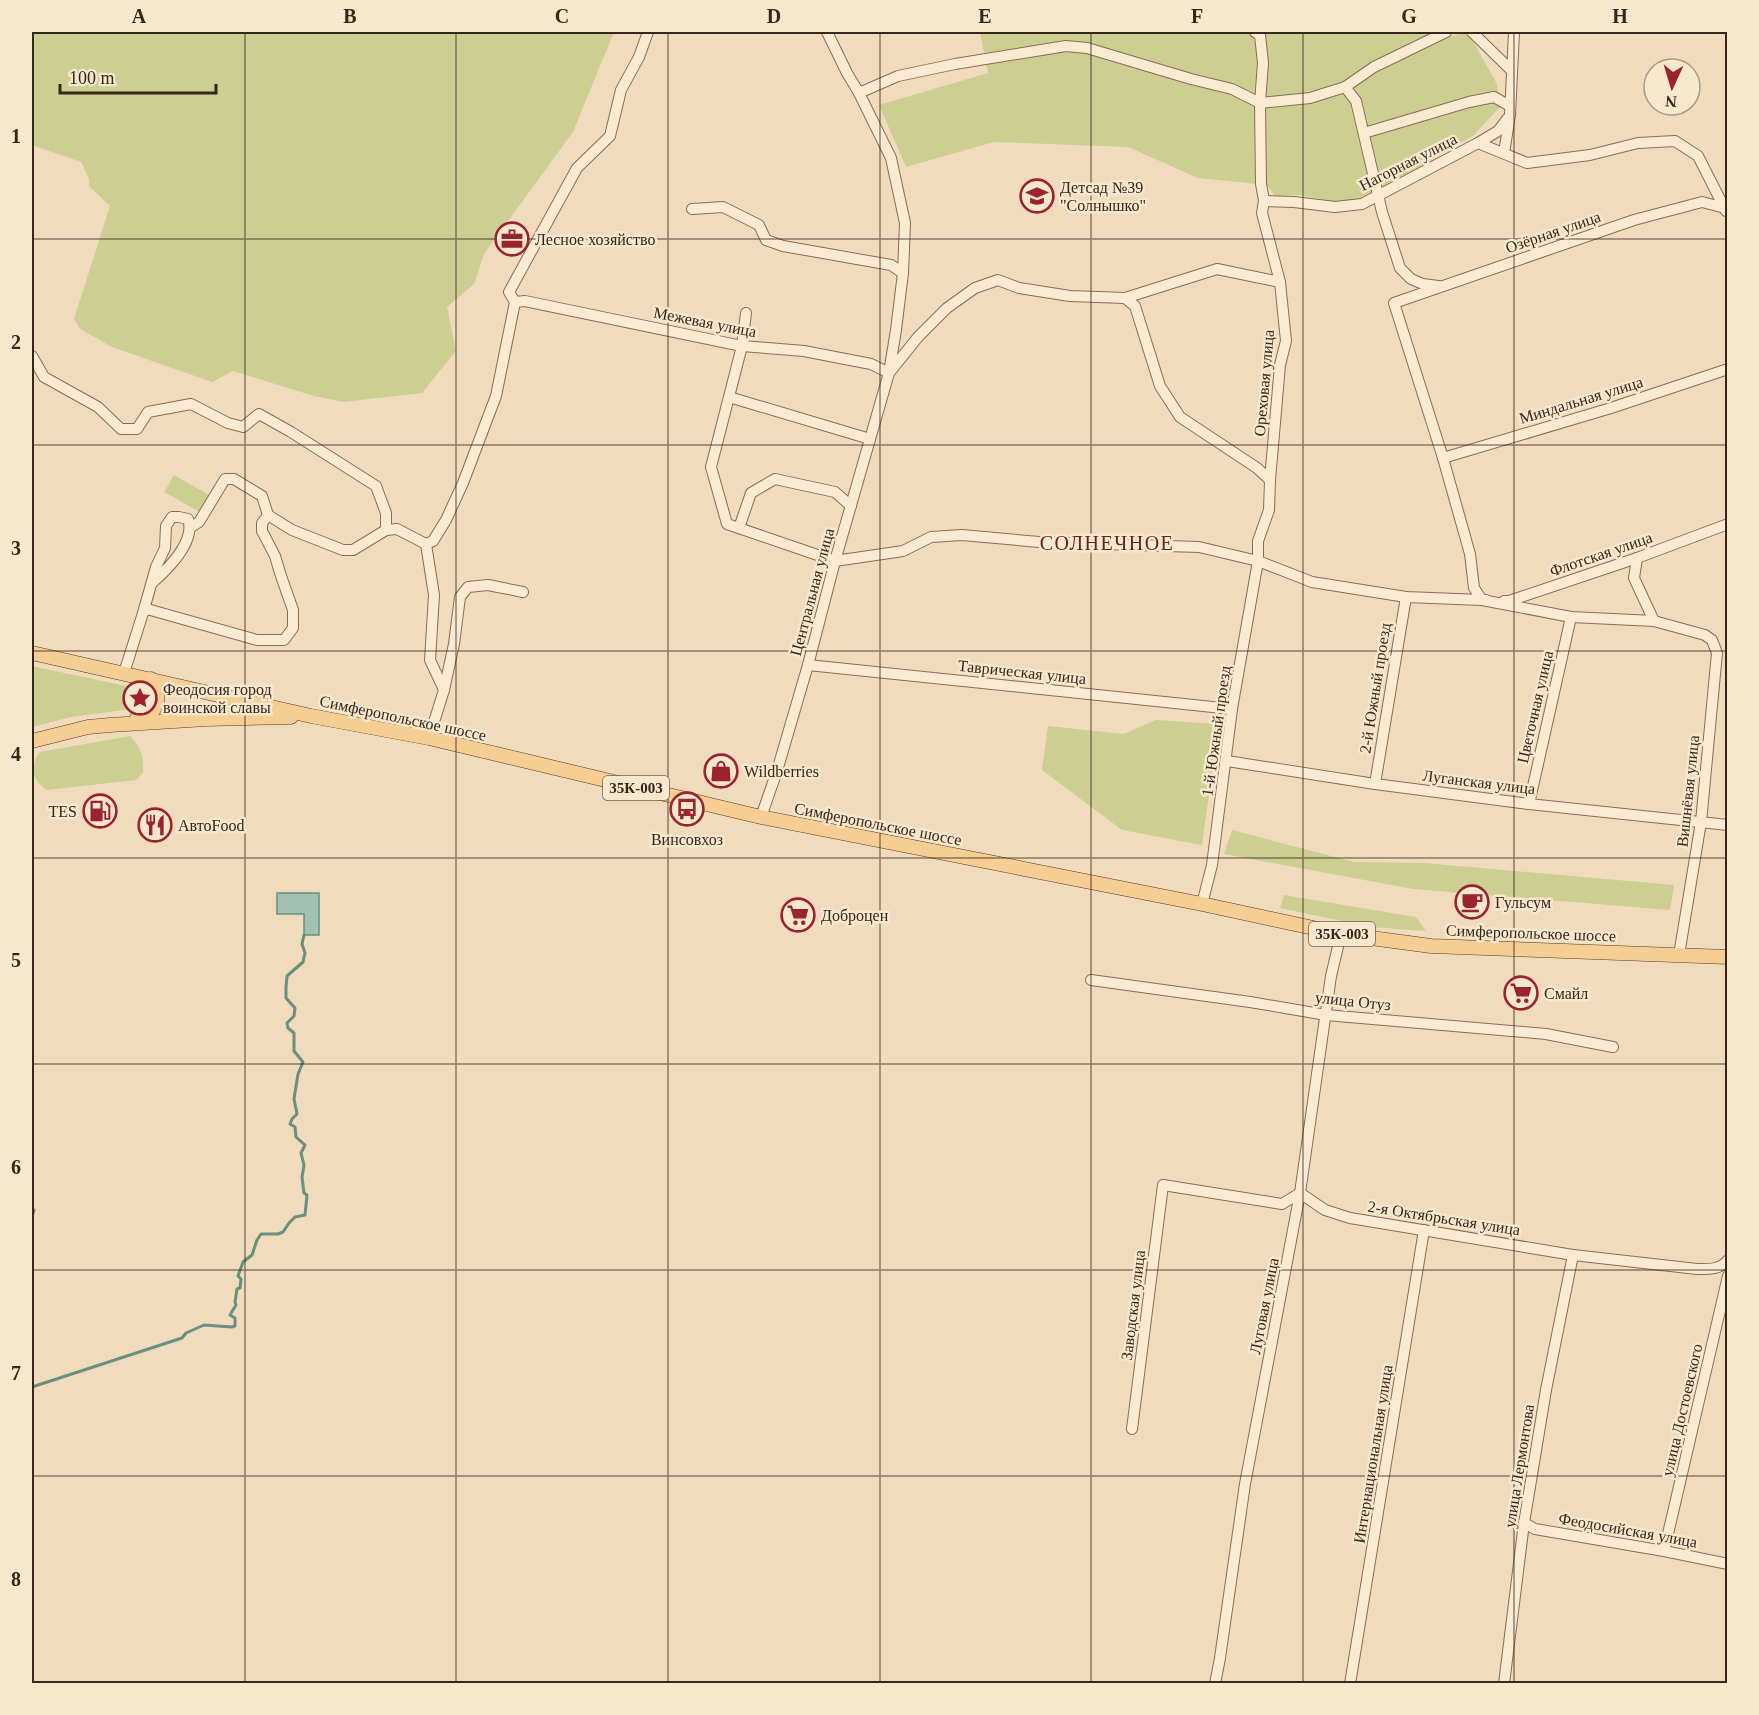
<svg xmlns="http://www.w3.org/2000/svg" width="1759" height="1715" font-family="'Times New Roman',serif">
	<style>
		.green { fill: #cdce91 }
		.water { fill: #a1c1b4; stroke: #688f82; stroke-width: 1.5 }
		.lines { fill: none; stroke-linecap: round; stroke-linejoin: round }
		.stream { stroke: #688f82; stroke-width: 3 }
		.minor-casing { stroke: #896c56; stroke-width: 12 }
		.major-casing { stroke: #563a2a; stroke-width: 15 }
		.minor { stroke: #faead1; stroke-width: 10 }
		.major { stroke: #f6cd92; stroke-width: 14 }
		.grid { fill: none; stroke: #37261b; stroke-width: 1.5; stroke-opacity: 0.55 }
		.labels { text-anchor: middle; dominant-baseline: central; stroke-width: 5; stroke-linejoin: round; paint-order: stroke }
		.shield { fill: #f7e7cd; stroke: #716050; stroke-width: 1.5 }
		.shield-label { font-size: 15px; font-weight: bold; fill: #37261b }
		.street-label { font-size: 16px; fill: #37261b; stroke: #f7e7cd }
		.poi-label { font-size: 16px; fill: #37261b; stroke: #f7e7cd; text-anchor: start }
		.quarter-label { font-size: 20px; letter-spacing: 1.5px; fill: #662118; stroke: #f7e7cd }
		.neatline { fill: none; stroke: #37261b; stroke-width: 2 }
		.grid-label { font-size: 20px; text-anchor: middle; font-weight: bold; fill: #37261b }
	</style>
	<rect width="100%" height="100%" fill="#f0dcbd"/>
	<g class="green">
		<path d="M32 32H614L573 132 484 254 474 284 447 307 456 351 422 393 343 402 314 396 233 371 212 382 112 347 80 329 74 319 110 206 89 186V179L81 162 32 145Z"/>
		<path d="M980 32H1450L1452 36 1468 32 1497 84 1500 107 1474 135 1371 196 1339 203 1301 195 1275 196 1267 185 1198 178 1128 147 994 142 906 167 879 105 988 73Z"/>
		<path d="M174 475 209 495 200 512 164 492Z"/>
		<path d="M32 666 149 691 146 707 71 717 32 727Z"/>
		<path d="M1156 720 1219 724 1202 845 1122 830 1042 770 1048 726 1124 734Z"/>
		<path d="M130 736C141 746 144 758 143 773L136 780 47 790C32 781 29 766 40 752Z"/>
		<path d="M1232 830 1354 862 1425 863 1674 885 1670 910 1413 889 1224 854Z"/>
		<path d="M1284 895 1416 917 1426 931 1370 927 1280 908Z"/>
	</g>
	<path class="water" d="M277 893H319V935H304V914H277Z"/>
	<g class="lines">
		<g class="stream">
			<path d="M32 1217 34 1210"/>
			<path d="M32 1387 182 1338 186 1333 204 1325 232 1327 235 1326V1318L230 1315 236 1305 235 1302 237 1289 240 1288 241 1279 238 1276 243 1262 252 1255 257 1240 261 1234H278L283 1232 289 1223 295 1217 305 1215 307 1195 304 1193 302 1177 304 1165 301 1153 305 1145 296 1137 295 1127 290 1124 292 1119 297 1114 294 1099 298 1074 303 1062 294 1051V1033L288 1028 287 1023 294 1016 295 1008 286 998V987L287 976 303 962 305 953 302 944 304 935"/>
		</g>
		<defs>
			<g id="minor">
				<path d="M1472 32 1512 71"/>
				<path d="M1345 87 1356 101 1382 212 1400 268 1411 279 1423 284 1438 286"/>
				<path d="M859 93 898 76 955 64 1066 46 1087 48 1191 79 1232 89 1260 103 1310 98 1345 87 1374 67 1446 32"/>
				<path d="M1364 133 1469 102 1494 97 1510 106"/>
				<path d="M1478 143 1498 131 1508 118"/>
				<path d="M1504 153 1510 115 1514 32"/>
				<path d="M1264 201 1294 202 1335 207 1362 204 1478 143 1527 163 1590 155 1638 143 1675 141 1698 156 1726 211"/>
				<path d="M692 209 723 207 759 225 766 240 783 246 891 265 903 273"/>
				<path d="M1125 298 1135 306 1160 386 1180 417 1257 468 1270 480"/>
				<path d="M515 302 525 301 742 346 804 351 871 364 889 373 918 337 947 308 975 288 998 280 1019 288 1070 296 1125 298 1217 269 1280 282"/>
				<path d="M746 313 742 346 711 467 727 524 835 561 903 551 931 537 962 535 1039 542 1199 547 1258 561 1312 582 1406 597 1482 600 1571 617 1654 621 1705 635 1712 640 1717 653 1701 822 1679 955"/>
				<path d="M32 356 44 377 98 407 121 429H137L148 412 191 404 228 423 243 427 259 414 291 432 376 486 386 513V530"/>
				<path d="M729 397 870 439"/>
				<path d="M1443 458 1611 408 1728 369"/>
				<path d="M191 527 199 522 225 479H234L262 496 268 515"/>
				<path d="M739 528 751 493 775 479 835 492 851 506"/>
				<path d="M1637 558 1634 578 1654 621"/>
				<path d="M1486 600H1482L1474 588 1470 554 1443 458 1394 303 1634 220 1702 202 1725 208"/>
				<path d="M1504 601H1509L1637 558 1728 524"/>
				<path d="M143 613 156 567 165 548 166 526 172 517H179L188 519C196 541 168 569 152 583"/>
				<path d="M808 665 1232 709"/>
				<path d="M124 673 143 613 147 609 257 640H284L293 628V610L281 576 275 556 262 531V523L268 515 292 530 343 550H353L386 530 397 529 426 544"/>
				<path d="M444 690 454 644 460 597 468 587 488 585 523 592"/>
				<path d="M429 738 444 690 430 660 434 595 426 544 433 541 446 520 463 483 496 396 515 302 509 292 577 168 610 136 621 90 639 57 648 32"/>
				<path d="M1227 761 1375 784 1529 804 1728 825"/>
				<path d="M1375 784 1406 597"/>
				<path d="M1529 804 1571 617"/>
				<path d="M761 817 777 771 808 665 835 561 889 373 896 330 903 273 905 223 891 158 859 93 847 73 827 32"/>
				<path d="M1202 904 1212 865 1232 709 1258 561V541L1269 510 1270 480 1280 365 1286 341 1280 282 1262 213 1264 201 1261 184 1260 103 1263 63 1260 35 1255 32"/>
				<path d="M1091 980 1250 1002 1326 1015 1546 1034 1613 1047"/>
				<path d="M1132 1429 1163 1185 1282 1204 1300 1193 1325 1210 1350 1218 1573 1255 1697 1269C1708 1269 1720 1270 1728 1260"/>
				<path d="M1524 1523 1535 1529 1664 1551 1728 1564"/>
				<path d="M1664 1551 1728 1276"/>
				<path d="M1215 1684 1220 1658 1245 1484 1300 1193 1331 976 1341 934"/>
				<path d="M1350 1684 1424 1230"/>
				<path d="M1504 1684 1524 1523 1546 1390 1573 1255"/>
			</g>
			<g id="major">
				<path d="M32 653 311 716 429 738 761 817 1202 904 1341 934 1431 946 1728 957"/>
				<path d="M137 718 150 716C160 701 160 695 151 679"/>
				<path d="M32 741 88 727 110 725 206 719 291 717"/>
			</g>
		</defs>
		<use href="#minor" class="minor-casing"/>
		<use href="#major" class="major-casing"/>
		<use href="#minor" class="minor"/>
		<use href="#major" class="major"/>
	</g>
	<path class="grid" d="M245 32V1684M456 32V1684M668 32V1684M880 32V1684M1091 32V1684M1303 32V1684M1514 32V1684M32 239H1728M32 445H1728M32 651H1728M32 858H1728M32 1064H1728M32 1270H1728M32 1476H1728"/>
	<defs>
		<symbol id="school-ring" viewBox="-11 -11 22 22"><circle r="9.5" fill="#f7e7cd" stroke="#9a232f" stroke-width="1.5"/><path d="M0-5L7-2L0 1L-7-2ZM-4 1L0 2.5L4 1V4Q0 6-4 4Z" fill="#9a232f"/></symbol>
		<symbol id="office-ring" viewBox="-11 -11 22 22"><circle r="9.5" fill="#f7e7cd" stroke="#9a232f" stroke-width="1.5"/><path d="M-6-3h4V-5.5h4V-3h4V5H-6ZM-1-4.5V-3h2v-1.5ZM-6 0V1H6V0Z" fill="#9a232f"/></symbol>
		<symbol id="sight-ring" viewBox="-11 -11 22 22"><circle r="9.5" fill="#f7e7cd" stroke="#9a232f" stroke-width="1.5"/><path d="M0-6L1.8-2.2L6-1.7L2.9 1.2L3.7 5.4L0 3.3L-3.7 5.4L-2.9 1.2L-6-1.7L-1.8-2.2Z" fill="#9a232f"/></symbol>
		<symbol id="shop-ring" viewBox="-11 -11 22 22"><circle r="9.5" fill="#f7e7cd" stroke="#9a232f" stroke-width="1.5"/><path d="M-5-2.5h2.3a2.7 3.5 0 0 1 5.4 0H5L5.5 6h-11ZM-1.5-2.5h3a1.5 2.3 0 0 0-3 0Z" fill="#9a232f"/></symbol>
		<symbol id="bus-ring" viewBox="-11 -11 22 22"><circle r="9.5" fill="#f7e7cd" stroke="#9a232f" stroke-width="1.5"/><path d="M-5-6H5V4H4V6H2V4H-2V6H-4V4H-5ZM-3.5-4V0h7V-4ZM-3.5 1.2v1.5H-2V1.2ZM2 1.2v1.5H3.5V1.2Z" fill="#9a232f"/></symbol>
		<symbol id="fuel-ring" viewBox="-11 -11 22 22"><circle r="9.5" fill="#f7e7cd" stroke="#9a232f" stroke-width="1.5"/><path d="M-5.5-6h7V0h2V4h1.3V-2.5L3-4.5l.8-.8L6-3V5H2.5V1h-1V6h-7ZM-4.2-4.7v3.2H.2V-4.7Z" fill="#9a232f"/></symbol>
		<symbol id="restaurant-ring" viewBox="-11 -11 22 22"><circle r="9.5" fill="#f7e7cd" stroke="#9a232f" stroke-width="1.5"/><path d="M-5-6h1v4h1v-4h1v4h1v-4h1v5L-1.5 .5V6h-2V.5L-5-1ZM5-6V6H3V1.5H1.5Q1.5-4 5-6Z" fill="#9a232f"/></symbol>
		<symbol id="cafe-ring" viewBox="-11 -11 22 22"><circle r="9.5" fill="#f7e7cd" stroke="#9a232f" stroke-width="1.5"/><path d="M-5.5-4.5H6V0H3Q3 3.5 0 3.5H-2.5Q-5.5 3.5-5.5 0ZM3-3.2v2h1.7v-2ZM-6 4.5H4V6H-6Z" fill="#9a232f"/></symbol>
		<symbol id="supermarket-ring" viewBox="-11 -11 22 22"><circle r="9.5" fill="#f7e7cd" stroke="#9a232f" stroke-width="1.5"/><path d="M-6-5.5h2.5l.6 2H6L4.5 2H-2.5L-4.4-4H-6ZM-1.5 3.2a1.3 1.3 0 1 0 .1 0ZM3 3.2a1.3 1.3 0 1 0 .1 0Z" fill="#9a232f"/></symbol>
	</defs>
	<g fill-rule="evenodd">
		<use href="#school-ring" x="1018" y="177" width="38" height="38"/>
		<use href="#office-ring" x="493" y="220" width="38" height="38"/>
		<use href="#sight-ring" x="121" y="679" width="38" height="38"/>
		<use href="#shop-ring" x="702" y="752" width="38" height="38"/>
		<use href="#bus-ring" x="668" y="790" width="38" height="38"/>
		<use href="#fuel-ring" x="81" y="792" width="38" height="38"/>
		<use href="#restaurant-ring" x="136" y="806" width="38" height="38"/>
		<use href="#cafe-ring" x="1453" y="883" width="38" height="38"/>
		<use href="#supermarket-ring" x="779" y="896" width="38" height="38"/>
		<use href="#supermarket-ring" x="1502" y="974" width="38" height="38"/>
	</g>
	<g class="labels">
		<g class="shield">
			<rect x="603" y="776" width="66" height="24" rx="4.5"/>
			<rect x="1309" y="922" width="66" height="24" rx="4.5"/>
		</g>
		<g class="shield-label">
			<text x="636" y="788">35К-003</text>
			<text x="1342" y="934">35К-003</text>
		</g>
		<g class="street-label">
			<text transform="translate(1408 162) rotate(-27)">Нагорная улица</text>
			<text transform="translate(1553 232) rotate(-19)">Озёрная улица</text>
			<text transform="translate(705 322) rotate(11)">Межевая улица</text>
			<text transform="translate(1264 383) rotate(-85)">Ореховая улица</text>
			<text transform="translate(1581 400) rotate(-17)">Миндальная улица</text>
			<text transform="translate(1601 554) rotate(-19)">Флотская улица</text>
			<text transform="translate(812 592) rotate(-75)">Центральная улица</text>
			<text transform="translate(1022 672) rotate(6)">Таврическая улица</text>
			<text transform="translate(1375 688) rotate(-81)">2-й Южный проезд</text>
			<text transform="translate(1535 707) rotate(-77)">Цветочная улица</text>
			<text transform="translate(403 718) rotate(12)">Симферопольское шоссе</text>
			<text transform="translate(1216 731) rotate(-82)">1-й Южный проезд</text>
			<text transform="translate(1479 782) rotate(7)">Луганская улица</text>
			<text transform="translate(1688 791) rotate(-84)">Вишнёвая улица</text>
			<text transform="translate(878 824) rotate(11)">Симферопольское шоссе</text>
			<text transform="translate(1531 933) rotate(2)">Симферопольское шоссе</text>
			<text transform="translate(1353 1001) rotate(6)">улица Отуз</text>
			<text transform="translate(1444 1218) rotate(9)">2-я Октябрьская улица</text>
			<text transform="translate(1133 1305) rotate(-83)">Заводская улица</text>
			<text transform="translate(1264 1306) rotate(-79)">Луговая улица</text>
			<text transform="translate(1682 1410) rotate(-77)">улица Достоевского</text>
			<text transform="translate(1373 1454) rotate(-81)">Интернациональная улица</text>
			<text transform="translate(1519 1466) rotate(-81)">улица Лермонтова</text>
			<text transform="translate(1628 1530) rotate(10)">Феодосийская улица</text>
		</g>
		<g class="poi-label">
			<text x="1060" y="187">Детсад №39<tspan x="1060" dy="18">"Солнышко"</tspan></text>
			<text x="535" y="239">Лесное хозяйство</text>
			<text x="163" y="689">Феодосия город<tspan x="163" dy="18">воинской славы</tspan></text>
			<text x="744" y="771">Wildberries</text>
			<text x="77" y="811" text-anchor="end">TES</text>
			<text x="178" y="825">АвтоFood</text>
			<text x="687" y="839" text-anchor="middle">Винсовхоз</text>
			<text x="1495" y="902">Гульсум</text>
			<text x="821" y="915">Доброцен</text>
			<text x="1544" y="993">Смайл</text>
		</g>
		<g class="quarter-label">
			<text x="1107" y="543">СОЛНЕЧНОЕ</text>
		</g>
	</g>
	<rect width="1759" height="1715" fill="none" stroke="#f7e7cd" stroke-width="66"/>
	<g transform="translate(1672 87) rotate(184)"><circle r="28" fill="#f7e7cd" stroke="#aa9a86" stroke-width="1.5"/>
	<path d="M0-4.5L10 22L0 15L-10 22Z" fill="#9a232f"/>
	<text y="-9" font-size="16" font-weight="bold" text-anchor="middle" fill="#37261b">N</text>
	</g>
	<path d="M60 84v9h156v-9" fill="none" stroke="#37261b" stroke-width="3"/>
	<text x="69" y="84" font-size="18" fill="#37261b" stroke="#f7e7cd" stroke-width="4.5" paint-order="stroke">100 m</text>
	<rect x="33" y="33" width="1693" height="1649" class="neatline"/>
	<g class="grid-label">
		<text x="139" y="23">A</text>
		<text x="350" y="23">B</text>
		<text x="562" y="23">C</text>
		<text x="774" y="23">D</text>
		<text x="985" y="23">E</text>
		<text x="1197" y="23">F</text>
		<text x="1409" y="23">G</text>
		<text x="1620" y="23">H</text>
		<text x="16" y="143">1</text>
		<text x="16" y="349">2</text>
		<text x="16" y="555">3</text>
		<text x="16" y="761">4</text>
		<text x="16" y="967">5</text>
		<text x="16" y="1174">6</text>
		<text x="16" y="1380">7</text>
		<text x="16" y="1586">8</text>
	</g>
</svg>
